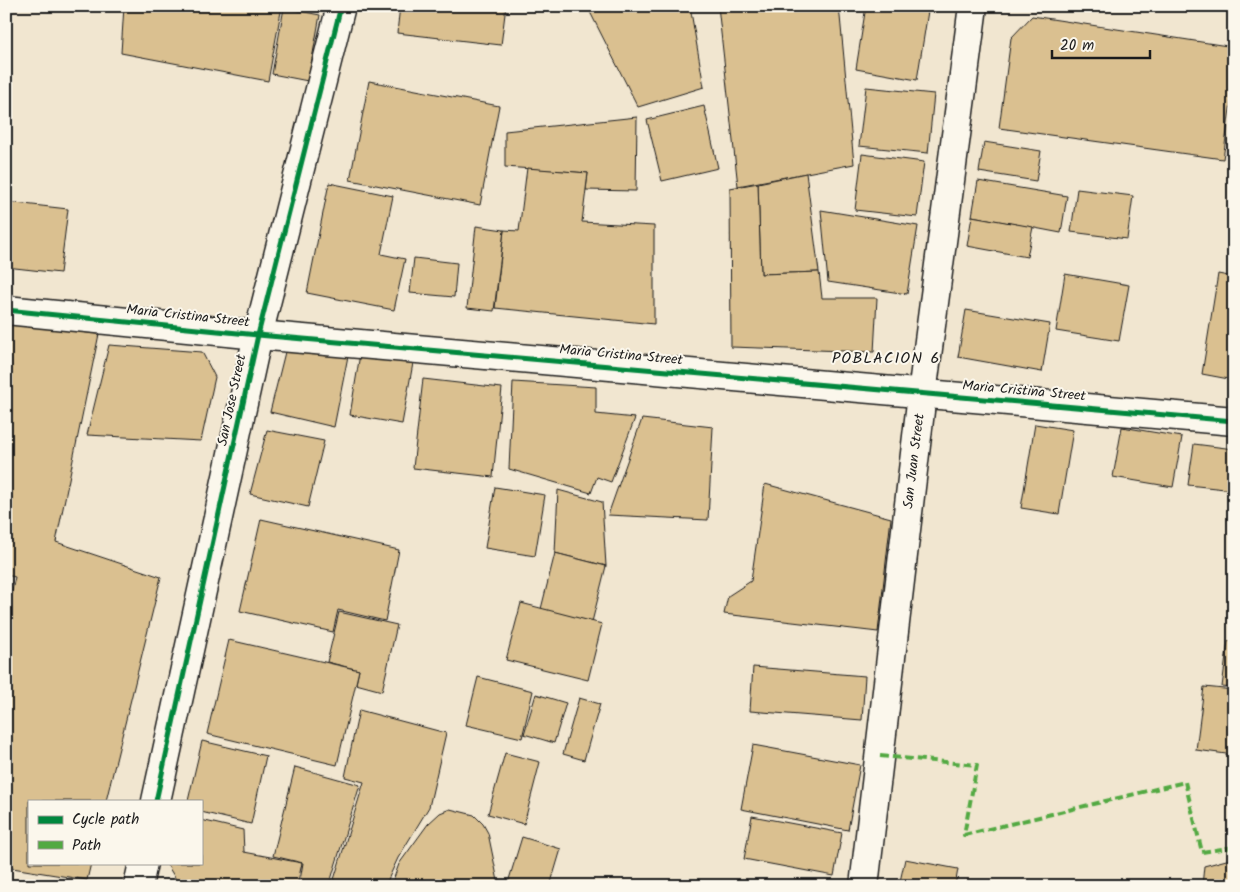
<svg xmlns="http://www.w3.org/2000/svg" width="1240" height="892" font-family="Kalam,sans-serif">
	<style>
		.building { fill: #dac090; stroke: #1c1c1c }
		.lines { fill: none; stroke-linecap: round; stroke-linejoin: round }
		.tertiary-casing { stroke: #1c1c1c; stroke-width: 31 }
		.secondary-casing { stroke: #1c1c1c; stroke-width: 31 }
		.tertiary { stroke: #fbf7ec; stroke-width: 28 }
		.secondary { stroke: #fbf7ec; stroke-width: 28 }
		.quiet { stroke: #52a943; stroke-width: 4; stroke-dasharray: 8 4; stroke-linecap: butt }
		.cycleway-casing { stroke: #fbf7ec; stroke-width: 8 }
		.cycleway { stroke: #00873e; stroke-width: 5 }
		.labels { text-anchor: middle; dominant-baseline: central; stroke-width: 4; stroke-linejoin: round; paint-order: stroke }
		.street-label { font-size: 14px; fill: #1c1c1c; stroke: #fbf7ec }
		.quarter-label { font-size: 16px; letter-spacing: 1px; fill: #1c1c1c; stroke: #fbf7ec }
	</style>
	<rect width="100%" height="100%" fill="#f1e6d0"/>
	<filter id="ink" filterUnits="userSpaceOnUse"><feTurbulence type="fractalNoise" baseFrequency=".02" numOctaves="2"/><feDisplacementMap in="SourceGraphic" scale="10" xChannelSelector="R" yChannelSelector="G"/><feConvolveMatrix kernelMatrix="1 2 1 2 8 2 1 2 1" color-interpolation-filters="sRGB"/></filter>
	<g filter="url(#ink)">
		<g class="building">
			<path d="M124 6H282L268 81 121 53Z"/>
			<path d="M400 6H506L501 45 397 33Z"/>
			<path d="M587 6H690L704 87 638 107Z"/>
			<path d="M718 6H839L854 164 738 186Z"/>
			<path d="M866 6H900L928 11 917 80 856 69Z"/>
			<path d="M284 8 320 15 308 81 272 74Z"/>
			<path d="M1032 16 1234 47V80L1223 159 999 128 1011 38Z"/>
			<path d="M369 81 499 106 480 205 350 180Z"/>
			<path d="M866 87 934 94 928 153 859 146Z"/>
			<path d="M704 106 718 168 662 181 647 120Z"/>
			<path d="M637 117 636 191 586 190 588 173 505 167V131Z"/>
			<path d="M984 142 1041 151 1036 181 979 172Z"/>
			<path d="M862 154 924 162 917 217 855 210Z"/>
			<path d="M527 168 588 173 582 222 654 226V324L495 308 504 230 519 231Z"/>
			<path d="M806 173 819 272 761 274 758 183Z"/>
			<path d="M978 181 1067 196 1061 233 972 216Z"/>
			<path d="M329 183 393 196 381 254 405 259 394 310 307 293Z"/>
			<path d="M758 183 761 274 819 272 822 298H877L874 352 731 347 730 188Z"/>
			<path d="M1077 189 1133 196 1127 239 1071 232Z"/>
			<path d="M6 202 68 209 60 273 6 267Z"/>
			<path d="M821 210 918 226 907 294 828 282Z"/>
			<path d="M972 216 1033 227 1027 257 967 246Z"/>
			<path d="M476 226 504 230 494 311 467 308Z"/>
			<path d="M414 258 457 263 454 297 410 293Z"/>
			<path d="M1065 274 1129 285 1119 341 1056 331Z"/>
			<path d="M1218 274 1234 277V380L1202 374Z"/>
			<path d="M966 310 1050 324 1042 372 958 357Z"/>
			<path d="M6 324 99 334 56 542 161 577 106 801H29V863H91L87 880 6 867V618L15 577 6 575Z"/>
			<path d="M287 344 348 356 334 427 270 412Z"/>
			<path d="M109 345 202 352 215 377 201 441 87 435Z"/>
			<path d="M360 354 413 363 402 424 350 415Z"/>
			<path d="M423 379 502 388 493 477 413 468Z"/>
			<path d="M513 382 596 387V414L635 418 611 482 597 477 591 493 509 469Z"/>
			<path d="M642 419 713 427 708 520 608 515Z"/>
			<path d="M1035 424 1073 430 1059 514 1021 508Z"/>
			<path d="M1122 427 1182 437 1173 487 1113 477Z"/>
			<path d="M267 430 324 441 308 507 250 494Z"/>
			<path d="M1194 444 1234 449V490L1188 485Z"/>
			<path d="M765 484 891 518 878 632 724 614 728 596 751 581Z"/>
			<path d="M495 487 545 495 535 556 485 548Z"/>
			<path d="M558 490 602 502 606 566 555 553Z"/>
			<path d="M261 519 399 550 385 621 338 610 333 632 240 611Z"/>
			<path d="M555 553 606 566 592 622 541 609Z"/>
			<path d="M521 603 602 624 588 680 506 660Z"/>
			<path d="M339 612 397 625 382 691 356 684 359 670 327 662Z"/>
			<path d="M229 640 359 670 337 765 207 734Z"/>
			<path d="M1228 641H1234V688L1222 687Z"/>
			<path d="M753 667 865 676 862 720 750 711Z"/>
			<path d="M478 677 533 691 522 738 466 725Z"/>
			<path d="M1204 687 1234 690V755L1196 750Z"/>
			<path d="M536 694 566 703 554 743 524 734Z"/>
			<path d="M579 698 600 704 584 760 563 754Z"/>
			<path d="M359 710 446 733 429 807 398 858 385 886H332L364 782 345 777Z"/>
			<path d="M202 741 266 756 251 824 201 812V801H188Z"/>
			<path d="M753 745 860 765 848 830 741 809Z"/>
			<path d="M505 753 540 762 524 824 488 814Z"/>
			<path d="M295 767 360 785 329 886H299L303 863 273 856Z"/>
			<path d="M450 809 474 815 483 824 488 833 499 886H391L399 864 428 824 440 813Z"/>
			<path d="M752 816 842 833 834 876 744 859Z"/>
			<path d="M201 820 243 830 244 852 302 863 297 886H180L166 863H201Z"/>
			<path d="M522 837 561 849 550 886H507Z"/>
			<path d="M1234 858V886H1202L1204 866Z"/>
			<path d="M905 859 958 869 955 886H899Z"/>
		</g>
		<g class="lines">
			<defs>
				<g id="tertiary">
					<path d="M6 310 258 335 1234 421"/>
					<path d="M156 801 258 335 341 6"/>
					<path d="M138 886 143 863"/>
				</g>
				<path id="secondary" d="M864 886 922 394 973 6"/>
			</defs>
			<use href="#tertiary" class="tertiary-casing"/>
			<use href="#secondary" class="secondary-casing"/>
			<use href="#tertiary" class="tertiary"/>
			<use href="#secondary" class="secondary"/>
			<path class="quiet" d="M880 756 977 765 964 835 1185 782 1202 852 1234 847"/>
			<defs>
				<g id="cycleway">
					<path d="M6 310 258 335 1234 421"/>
					<path d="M156 801 258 335 341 6"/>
				</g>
			</defs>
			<use href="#cycleway" class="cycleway-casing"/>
			<use href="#cycleway" class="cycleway"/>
		</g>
	</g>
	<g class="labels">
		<g class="street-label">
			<text transform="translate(188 316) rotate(6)">Maria Cristina Street</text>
			<text transform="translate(621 355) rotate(5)">Maria Cristina Street</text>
			<text transform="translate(1024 391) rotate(5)">Maria Cristina Street</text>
			<text transform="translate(232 400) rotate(-78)">San Jose Street</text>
			<text transform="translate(914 461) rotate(-83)">San Juan Street</text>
		</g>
		<g class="quarter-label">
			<text x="886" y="358">POBLACION 6</text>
		</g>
	</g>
	<rect width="1240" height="892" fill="none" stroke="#fbf7ec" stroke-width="25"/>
	<rect x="12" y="12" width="1215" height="867" fill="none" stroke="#1c1c1c" stroke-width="2" filter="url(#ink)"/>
	<rect x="28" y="800" width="175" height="65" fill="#fbf7ec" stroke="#a29f99"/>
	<rect x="38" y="816" width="25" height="8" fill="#00873e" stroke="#a29f99"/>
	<text x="72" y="824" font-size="15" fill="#1c1c1c">Cycle path</text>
	<rect x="38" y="841" width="25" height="8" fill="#52a943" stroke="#a29f99"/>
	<text x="72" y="850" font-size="15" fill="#1c1c1c">Path</text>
	<path d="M1052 50v8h98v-8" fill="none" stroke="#1c1c1c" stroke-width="2.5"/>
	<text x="1060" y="50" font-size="15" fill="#1c1c1c" stroke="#fbf7ec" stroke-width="4" paint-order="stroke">20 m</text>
</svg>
